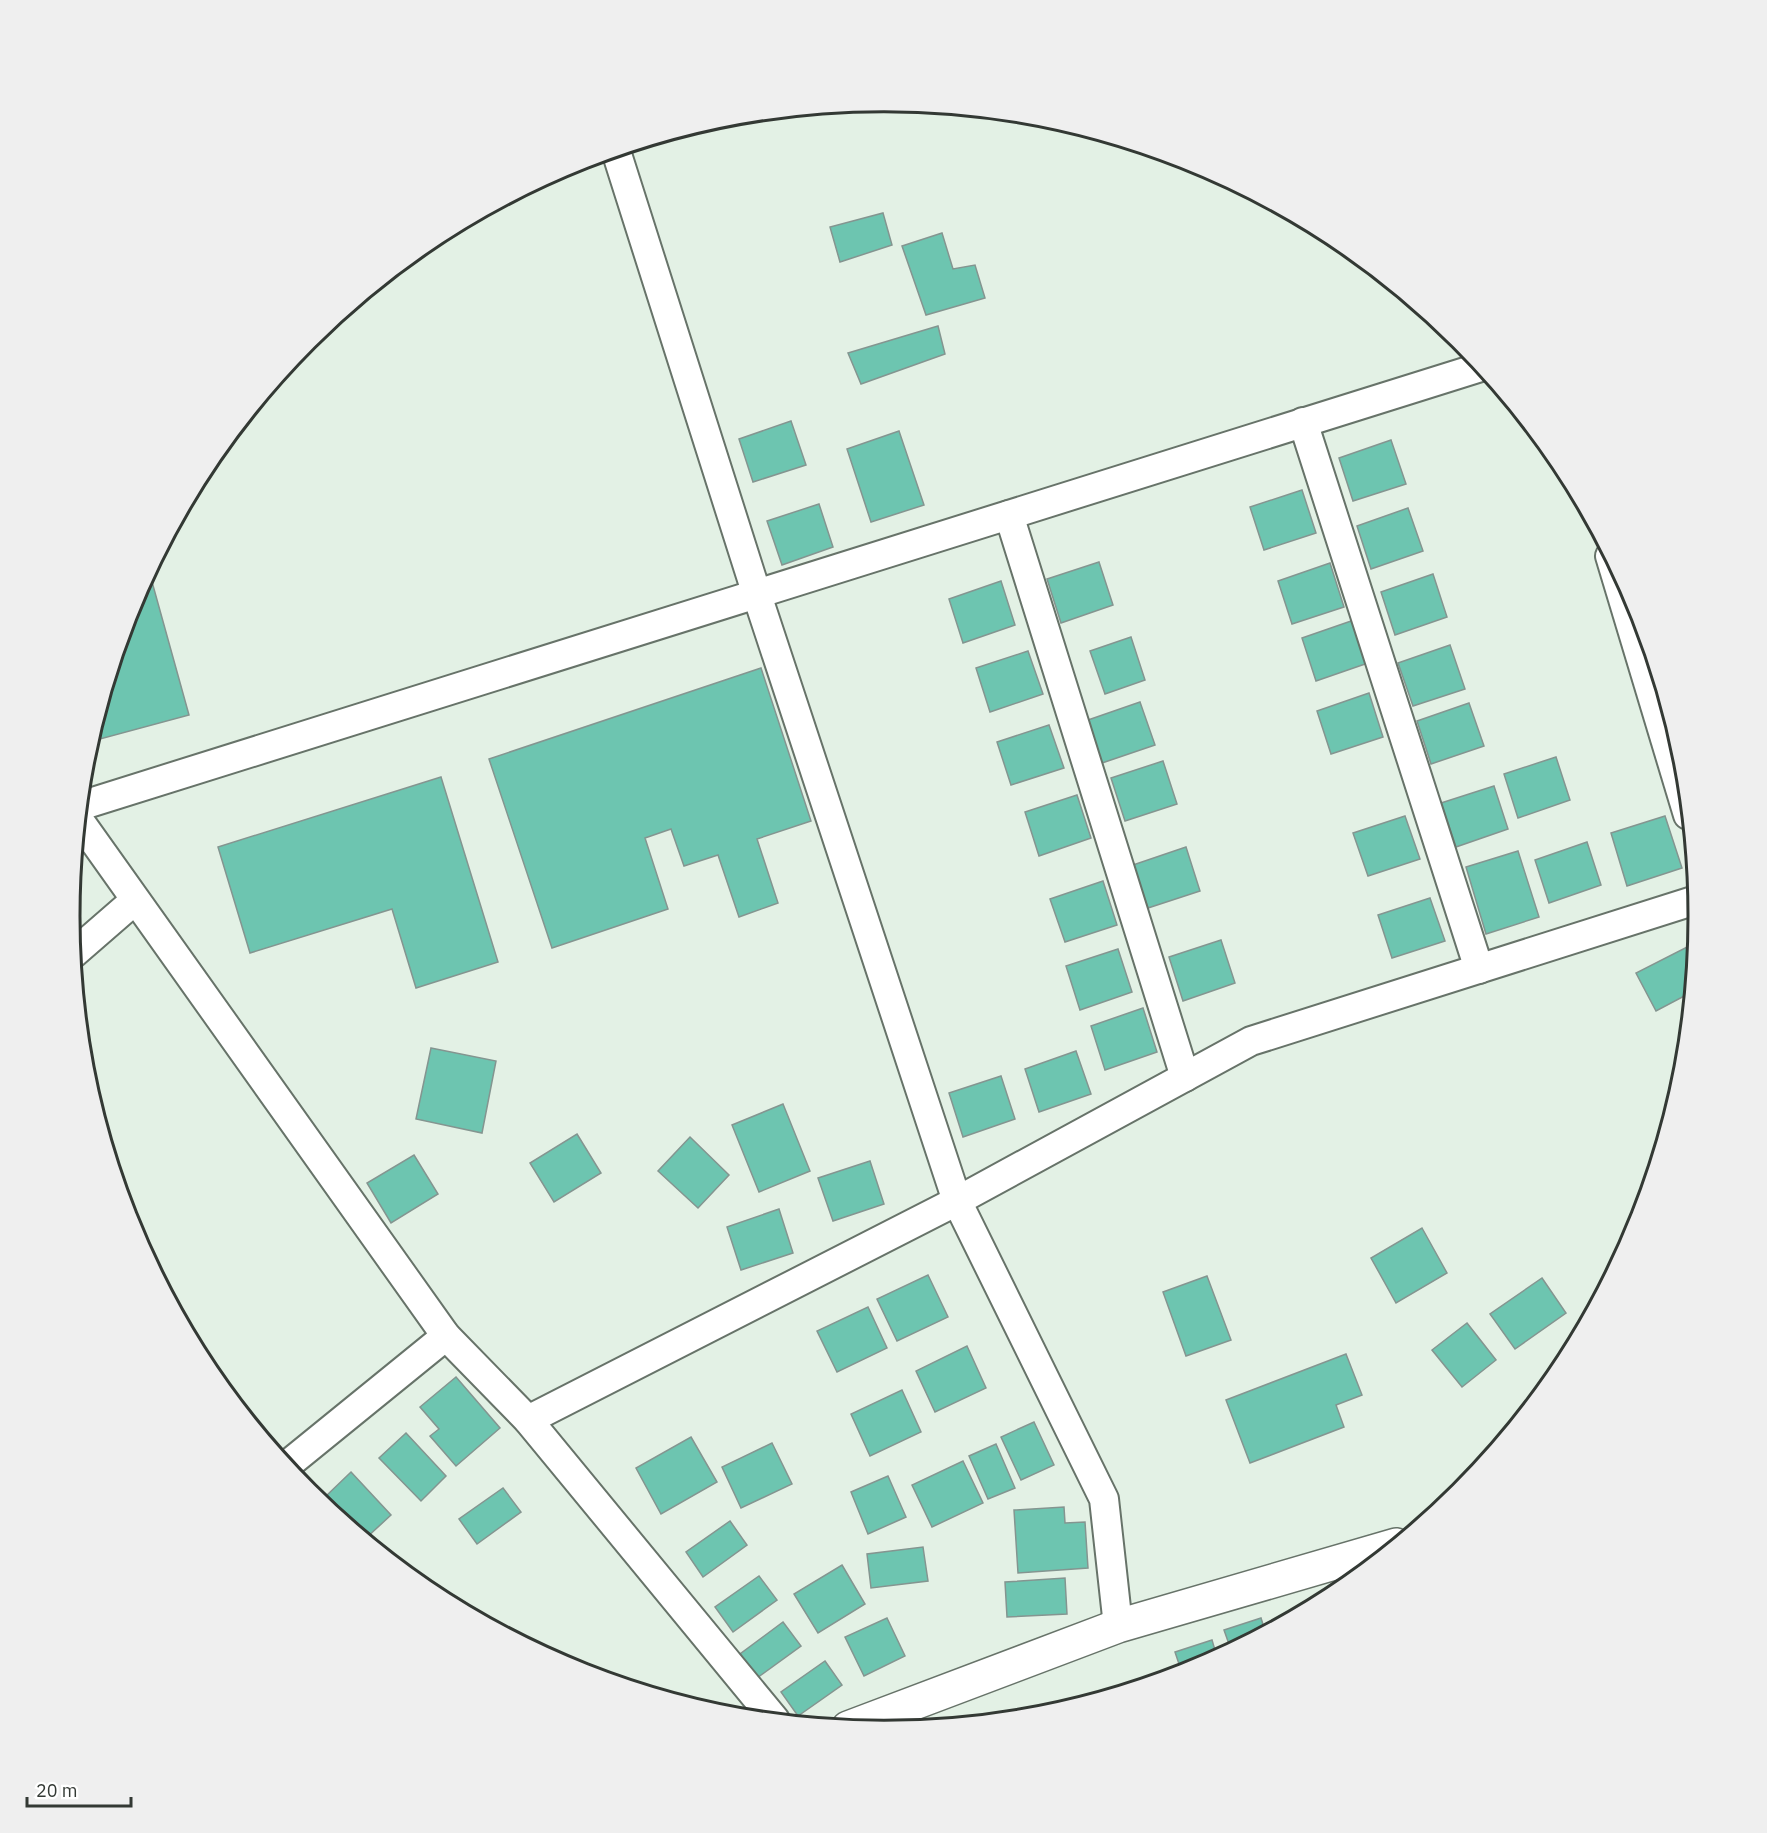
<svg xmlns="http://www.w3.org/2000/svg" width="1767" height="1833" font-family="'IBM Plex Sans',sans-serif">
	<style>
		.building { fill: #6dc5b0; stroke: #849590; stroke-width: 1.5 }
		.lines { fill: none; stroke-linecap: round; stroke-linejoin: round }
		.minor-casing { stroke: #677369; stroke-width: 32 }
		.tertiary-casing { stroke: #677369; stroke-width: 36 }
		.minor { stroke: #fff; stroke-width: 28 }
		.tertiary { stroke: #fff; stroke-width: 33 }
		.rim { fill: none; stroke: #333934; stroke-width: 3 }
	</style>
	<rect width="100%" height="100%" fill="#e3f1e5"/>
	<g class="building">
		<path d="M883 213 892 245 840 262 830 227Z"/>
		<path d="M942 233 953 269 975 265 985 298 926 315 902 246Z"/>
		<path d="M938 326 945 354 861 384 848 353Z"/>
		<path d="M791 421 806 465 753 482 739 439Z"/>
		<path d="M899 431 924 505 871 522 847 449Z"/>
		<path d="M1391 440 1406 484 1353 501 1339 458Z"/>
		<path d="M1302 490 1316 533 1264 550 1250 507Z"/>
		<path d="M819 504 833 547 782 565 767 521Z"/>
		<path d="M1408 508 1423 551 1371 569 1357 526Z"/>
		<path d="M1099 562 1113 605 1061 623 1047 579Z"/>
		<path d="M1330 563 1344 607 1292 624 1278 581Z"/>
		<path d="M149 571 189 715 89 742 131 604Z"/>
		<path d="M1433 574 1447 617 1395 635 1381 592Z"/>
		<path d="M1001 581 1015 625 963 643 949 599Z"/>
		<path d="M1354 620 1368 663 1316 681 1302 638Z"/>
		<path d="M1131 637 1145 680 1105 694 1090 651Z"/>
		<path d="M1450 645 1465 689 1413 706 1398 663Z"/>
		<path d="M1028 651 1043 694 990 712 976 668Z"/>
		<path d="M761 668 811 821 757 839 778 903 739 917 718 855 684 866 671 829 645 838 668 909 552 948 489 759Z"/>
		<path d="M1369 693 1383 737 1331 754 1317 711Z"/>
		<path d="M1140 702 1155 745 1102 763 1088 720Z"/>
		<path d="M1469 703 1484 746 1431 764 1417 721Z"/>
		<path d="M1049 725 1064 768 1011 785 997 742Z"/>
		<path d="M1556 757 1570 800 1518 818 1504 774Z"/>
		<path d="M1163 761 1177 804 1125 821 1111 778Z"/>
		<path d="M441 777 498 962 416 988 392 909 250 953 218 847Z"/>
		<path d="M1494 786 1508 829 1456 847 1441 803Z"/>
		<path d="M1077 795 1091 838 1039 856 1025 812Z"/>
		<path d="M1405 816 1420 859 1368 876 1353 833Z"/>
		<path d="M1665 816 1682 868 1627 886 1611 833Z"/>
		<path d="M1587 842 1601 885 1549 903 1535 860Z"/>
		<path d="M1186 847 1200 891 1148 908 1133 865Z"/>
		<path d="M1518 851 1539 917 1486 934 1466 867Z"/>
		<path d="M1103 881 1117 925 1065 942 1050 899Z"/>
		<path d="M1430 898 1445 941 1392 958 1378 915Z"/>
		<path d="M1221 940 1235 983 1183 1001 1169 957Z"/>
		<path d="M1693 944 1695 948 1690 993 1656 1011 1636 973Z"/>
		<path d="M1118 949 1132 992 1080 1010 1066 966Z"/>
		<path d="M1143 1008 1157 1052 1105 1070 1091 1026Z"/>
		<path d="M431 1048 496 1061 482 1133 416 1119Z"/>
		<path d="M1076 1051 1091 1094 1039 1112 1025 1069Z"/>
		<path d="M1001 1076 1015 1119 963 1137 949 1093Z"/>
		<path d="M783 1104 810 1171 759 1192 732 1125Z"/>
		<path d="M577 1134 601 1173 554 1202 530 1163Z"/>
		<path d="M690 1137 729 1175 698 1208 658 1171Z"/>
		<path d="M414 1155 438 1194 391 1223 367 1183Z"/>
		<path d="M870 1161 884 1204 833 1221 818 1178Z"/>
		<path d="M779 1209 793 1253 741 1270 727 1227Z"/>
		<path d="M1422 1228 1447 1273 1396 1303 1371 1258Z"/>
		<path d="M928 1275 948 1317 897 1341 877 1299Z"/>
		<path d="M1207 1276 1231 1340 1186 1356 1163 1292Z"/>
		<path d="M1542 1278 1566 1313 1515 1349 1490 1314Z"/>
		<path d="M868 1307 887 1348 837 1372 817 1331Z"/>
		<path d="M1467 1323 1496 1360 1462 1387 1432 1350Z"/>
		<path d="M967 1346 986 1388 935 1412 916 1371Z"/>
		<path d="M1346 1354 1362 1395 1336 1405 1344 1427 1250 1463 1226 1400Z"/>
		<path d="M456 1377 500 1428 456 1466 430 1436 439 1429 420 1407Z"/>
		<path d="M902 1390 921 1432 870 1456 851 1414Z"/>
		<path d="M1034 1422 1054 1465 1021 1480 1001 1437Z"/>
		<path d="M406 1433 446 1476 421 1501 379 1458Z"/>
		<path d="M691 1437 717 1482 661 1514 636 1468Z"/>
		<path d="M772 1443 792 1484 741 1508 722 1467Z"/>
		<path d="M996 1444 1015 1488 988 1499 969 1456Z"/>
		<path d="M963 1461 983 1503 932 1527 912 1485Z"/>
		<path d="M351 1472 391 1515 365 1539 325 1497Z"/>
		<path d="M888 1476 906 1517 868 1534 851 1492Z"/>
		<path d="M503 1488 521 1512 477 1544 459 1519Z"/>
		<path d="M1064 1507 1065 1523 1085 1522 1088 1568 1018 1573 1014 1510Z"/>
		<path d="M730 1521 747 1545 703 1577 686 1552Z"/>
		<path d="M923 1547 928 1581 871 1588 867 1554Z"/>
		<path d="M842 1565 865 1604 818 1633 794 1594Z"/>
		<path d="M759 1576 777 1600 733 1632 715 1607Z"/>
		<path d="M1065 1578 1067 1614 1007 1617 1005 1582Z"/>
		<path d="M887 1618 905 1656 864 1676 845 1637Z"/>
		<path d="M1261 1618 1265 1631 1231 1650 1224 1630Z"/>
		<path d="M783 1622 801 1646 757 1678 740 1654Z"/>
		<path d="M1212 1640 1217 1657 1182 1673 1175 1652Z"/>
		<path d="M825 1661 842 1685 798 1716 781 1692Z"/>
	</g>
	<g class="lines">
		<defs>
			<g id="minor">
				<path d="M616 151 757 595 957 1201 1104 1499 1118 1626"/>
				<path d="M1303 422 1479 969"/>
				<path d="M1009 515 1185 1077"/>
				<path d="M1610 556 1688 815"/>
				<path d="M80 806 1481 367"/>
				<path d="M79 820 446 1336 528 1420 775 1720"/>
				<path d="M73 954 134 901"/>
				<path d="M528 1420 957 1201 1251 1041 1696 900"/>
				<path d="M286 1466 446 1336"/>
			</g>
			<path id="tertiary" d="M848 1728 1118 1626 1396 1545"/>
		</defs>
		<use href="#minor" class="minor-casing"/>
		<use href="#tertiary" class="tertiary-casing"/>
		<use href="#minor" class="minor"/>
		<use href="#tertiary" class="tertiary"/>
	</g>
	<path d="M0 0H1767V1833H0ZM80 916a804 804 0 1 1 1608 0a804 804 0 1 1-1608 0Z" fill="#efefef" fill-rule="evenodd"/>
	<path class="rim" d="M80 916a804 804 0 1 1 1608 0a804 804 0 1 1-1608 0Z"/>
	<path d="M27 1797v9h104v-9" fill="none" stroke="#333934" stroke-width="3"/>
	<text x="36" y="1797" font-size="18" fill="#333934" stroke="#ffffff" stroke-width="4.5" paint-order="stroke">20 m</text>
</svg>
